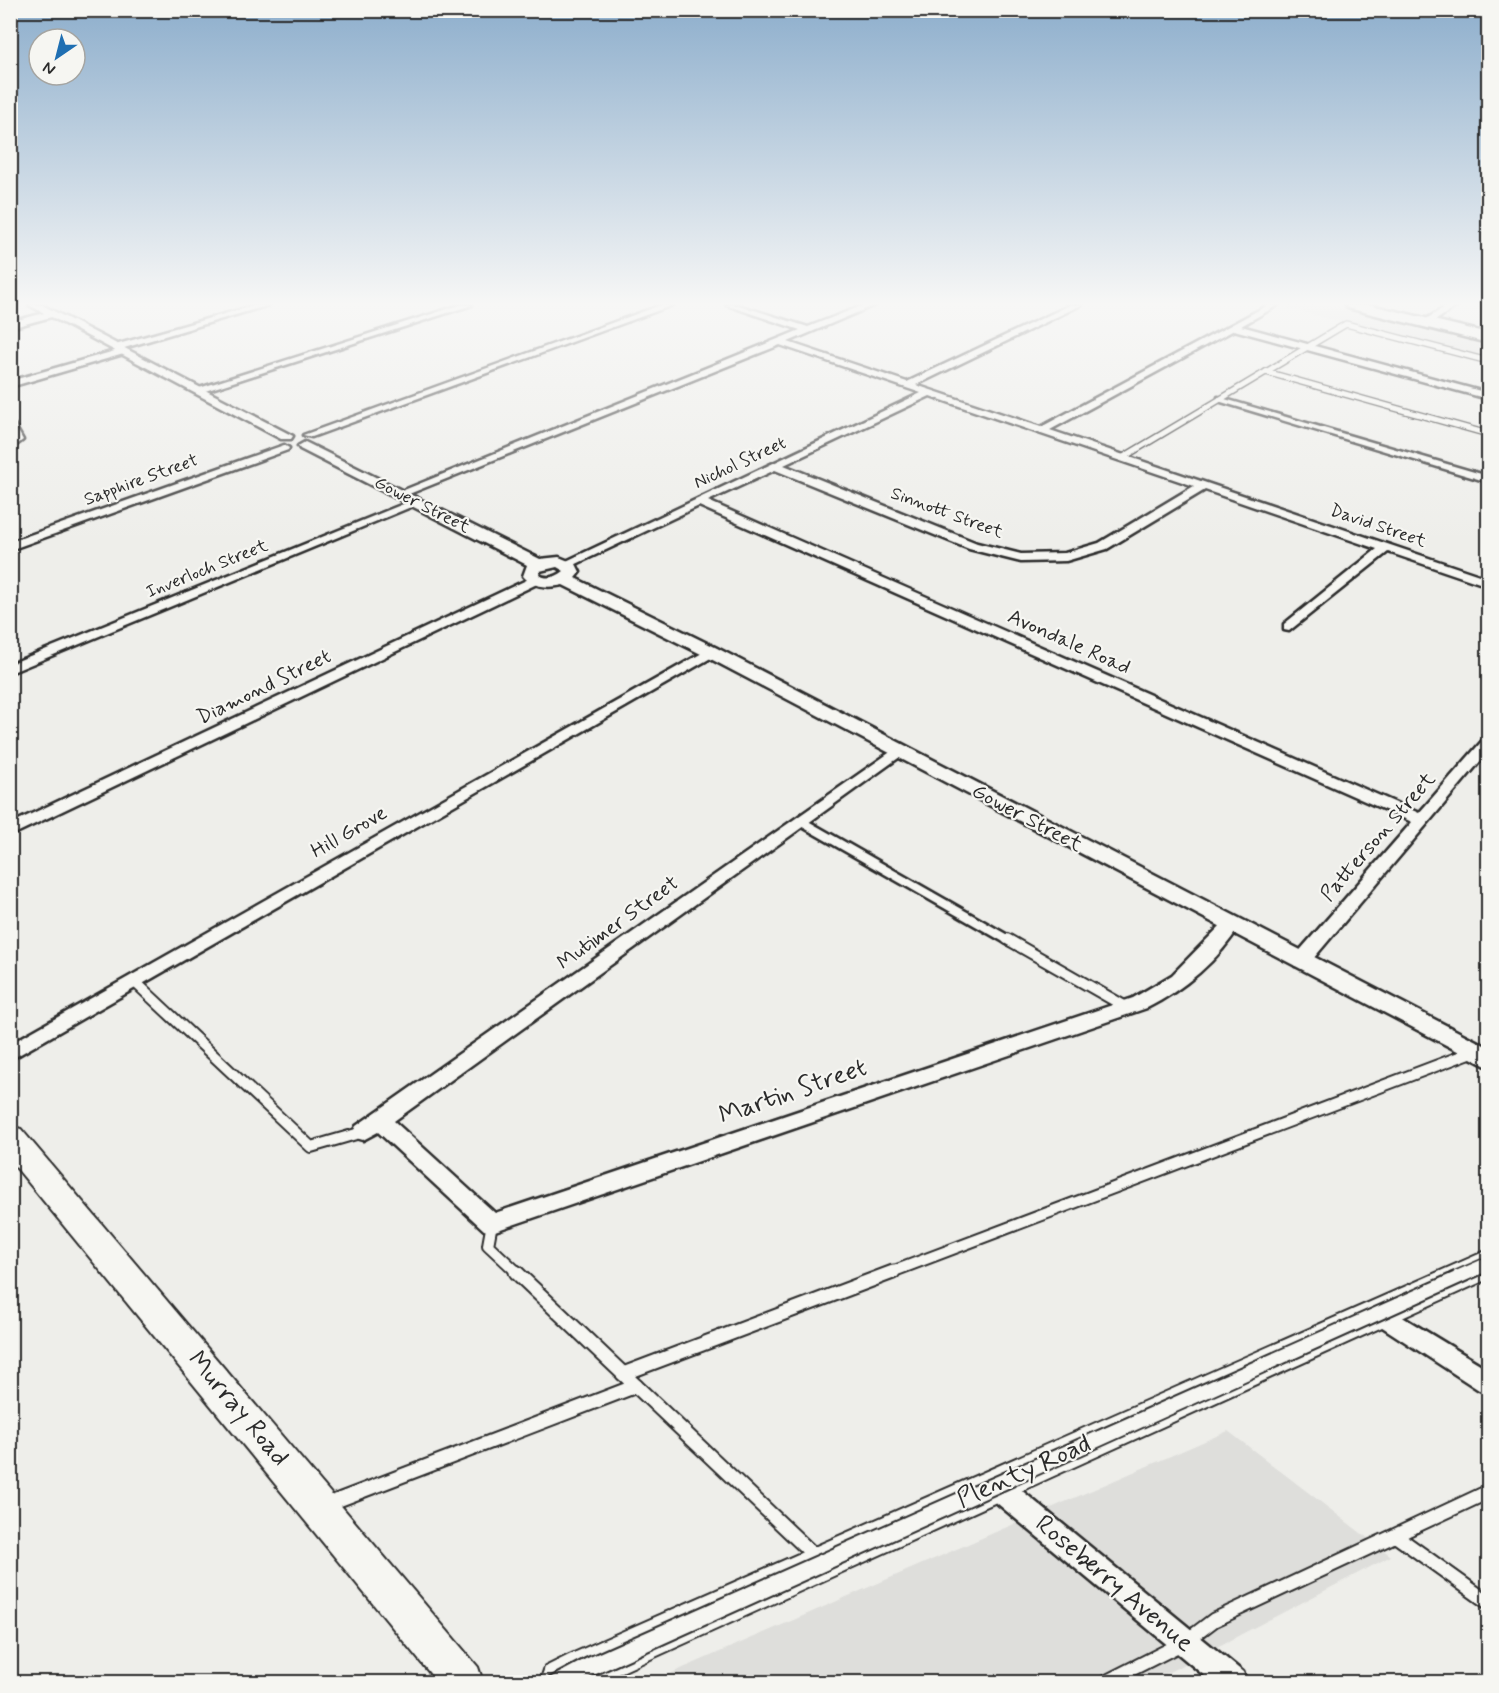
<svg xmlns="http://www.w3.org/2000/svg" width="1499" height="1693" font-family="Mynerve,sans-serif">
	<style>
		.built { fill: #dededb }
		.lines { fill: none; stroke-linecap: round; stroke-linejoin: round }
		.service-far3-casing { stroke: #2b2b2b; stroke-width: 8 }
		.service-far2-casing { stroke: #2b2b2b; stroke-width: 13 }
		.service-far1-casing { stroke: #2b2b2b; stroke-width: 14 }
		.service-casing { stroke: #2b2b2b; stroke-width: 17 }
		.minor-casing { stroke: #2b2b2b; stroke-width: 5 }
		.tertiary-casing { stroke: #2b2b2b; stroke-width: 5 }
		.secondary-casing { stroke: #2b2b2b; stroke-width: 4 }
		.trunk-casing { stroke: #2b2b2b; stroke-width: 5 }
		.service-far3 { stroke: #f6f6f2; stroke-width: 5 }
		.service-far2 { stroke: #f6f6f2; stroke-width: 8 }
		.service-far1 { stroke: #f6f6f2; stroke-width: 10 }
		.service { stroke: #f6f6f2; stroke-width: 13 }
		.minor { fill: #f6f6f2; fill-rule: evenodd }
		.tertiary { fill: #f6f6f2; fill-rule: evenodd }
		.secondary { fill: #f6f6f2; fill-rule: evenodd }
		.trunk { fill: #f6f6f2; fill-rule: evenodd }
		.tram-far1 { stroke: #2b2b2b; stroke-width: 1.5 }
		.tram { stroke: #2b2b2b; stroke-width: 2 }
		.labels { text-anchor: middle; dominant-baseline: central; stroke-width: 4.5; stroke-linejoin: round; paint-order: stroke }
		.far-street-label { font-size: 18px; fill: #2b2b2b; stroke: #f6f6f2 }
		.street-label { font-size: 21px; fill: #2b2b2b; stroke: #f6f6f2 }
		.near-street-label { font-size: 26px; fill: #2b2b2b; stroke: #f6f6f2 }
	</style>
	<rect width="100%" height="100%" fill="#eeeeea"/>
	<filter id="ink" filterUnits="userSpaceOnUse"><feTurbulence type="fractalNoise" baseFrequency=".0167" numOctaves="2"/><feDisplacementMap in="SourceGraphic" scale="12" xChannelSelector="R" yChannelSelector="G"/><feConvolveMatrix kernelMatrix="1 2 1 2 8 2 1 2 1" color-interpolation-filters="sRGB"/></filter>
	<g filter="url(#ink)">
		<g class="built">
			<path d="M1293 305H1329L1488 344V360L1287 308Z"/>
			<path d="M1228 1431 1391 1556 1150 1682H651Z"/>
		</g>
		<g class="lines">
			<defs>
				<g id="service-far3">
					<path d="M1266 372 1488 434"/>
					<path d="M1122 458 1346 324 1488 361"/>
				</g>
				<path id="service-far2" d="M800 821 1010 941"/>
				<g id="service-far1">
					<path d="M1007 939 1126 1007"/>
					<path d="M134 981 311 1147 363 1132"/>
					<path d="M492 1223 488 1245 518 1273"/>
					<path d="M889 1273 1475 1051"/>
				</g>
				<g id="service">
					<path d="M516 1272 815 1556"/>
					<path d="M623 1374 893 1272"/>
					<path d="M328 1504 636 1386"/>
					<path d="M1396 1536 1488 1602"/>
					<path d="M1106 1682 1185 1642 1214 1620 1488 1492"/>
				</g>
				<g id="minor">
					<path d="M31 305H40L35 308Z"/>
					<path d="M256 305H269L124 348 129 351 127 353 10 387V381L118 350 113 347 115 345Z"/>
					<path d="M460 305H472L202 392 193 390Z"/>
					<path d="M661 305H673L312 437 303 435Z"/>
					<path d="M726 305H738L808 327 864 305H875L788 342 907 382 1070 305H1081L916 385 1041 427 1268 305H1278L1241 326 1488 393V399L1234 330 1050 430 1488 578V586L1388 552 1289 631 1284 630V624L1377 549 1205 490 1107 549 1066 561 1021 562 969 549 775 470 708 501 1419 813 1483 740 1488 738V752L1307 966H1295L1292 961 1295 956 1412 822 699 506 570 567H562L560 564 921 393 780 345 404 496 394 494 800 330ZM930 396 1194 486 1099 543 1065 553 1021 554 977 543 784 465Z"/>
					<path d="M1448 305H1458L1429 325H1423V321Z"/>
					<path d="M52 311 56 314 55 316 10 328V322Z"/>
					<path d="M1218 397 1488 476V482L1218 401Z"/>
					<path d="M10 423 14 424 23 440 10 450Z"/>
					<path d="M284 445 289 448 288 450 10 550V542Z"/>
					<path d="M413 500 423 502 10 673V664Z"/>
					<path d="M535 576 539 577V583L10 836V824Z"/>
					<path d="M711 648 716 649V655L10 1060V1044Z"/>
					<path d="M899 746 907 751 904 754 394 1121 495 1213 1133 998 1172 975 1225 921H1237L1240 925C1219 960 1183 990 1147 1008L492 1232 484 1230 378 1132 363 1140 356 1138 353 1132 356 1126Z"/>
					<path d="M1381 1304 1488 1369V1393L1479 1390 1373 1321 1369 1314 1373 1307Z"/>
					<path d="M995 1472 1004 1476 1243 1672 1247 1682H1212L986 1494 982 1485 986 1476Z"/>
				</g>
				<g id="tertiary">
					<path d="M29 305H42L293 436 291 439H281Z"/>
					<path d="M305 442 540 559 559 557 576 564 580 572 575 578 717 648 1488 1047V1067L705 656 563 585C549 588 533 588 523 576L527 565 300 449 298 446ZM557 567 564 571C556 577 548 580 539 575L540 571Z"/>
				</g>
				<g id="secondary">
					<path d="M10 1126 21 1129 478 1667 483 1682H437L10 1160Z"/>
					<path d="M1488 1250V1279L600 1682H540L545 1667 569 1655Z"/>
				</g>
				<path id="trunk" d="M1345 305H1371L1488 333V343L1348 308Z"/>
			</defs>
			<use href="#service-far3" class="service-far3-casing"/>
			<use href="#service-far2" class="service-far2-casing"/>
			<use href="#service-far1" class="service-far1-casing"/>
			<use href="#service" class="service-casing"/>
			<use href="#minor" class="minor-casing"/>
			<use href="#tertiary" class="tertiary-casing"/>
			<use href="#secondary" class="secondary-casing"/>
			<use href="#trunk" class="trunk-casing"/>
			<use href="#service-far3" class="service-far3"/>
			<use href="#service-far2" class="service-far2"/>
			<use href="#service-far1" class="service-far1"/>
			<use href="#service" class="service"/>
			<use href="#minor" class="minor"/>
			<use href="#tertiary" class="tertiary"/>
			<use href="#secondary" class="secondary"/>
			<use href="#trunk" class="trunk"/>
			<g class="tram-far1">
				<path d="M1449 1273 1488 1256"/>
				<path d="M1485 1273 1488 1272"/>
			</g>
			<g class="tram">
				<path d="M540 1682 585 1658 1453 1272"/>
				<path d="M581 1682 1488 1272"/>
			</g>
		</g>
	</g>
	<linearGradient id="sky" x2="0" y2="1"><stop stop-color="#8daecc"/><stop offset="0.56" stop-color="#f7f7f6"/><stop offset="1" stop-color="#f7f7f6" stop-opacity="0"/></linearGradient>
	<rect width="1499" height="542" fill="url(#sky)"/>
	<g class="labels">
		<g class="far-street-label">
			<text transform="translate(740 463) rotate(-25)">Nichol Street</text>
			<text transform="translate(141 480) rotate(-20)">Sapphire Street</text>
			<text transform="translate(422 505) rotate(27)">Gower Street</text>
			<text transform="translate(947 513) rotate(20)">Sinnott Street</text>
			<text transform="translate(1378 526) rotate(19)">David Street</text>
			<text transform="translate(207 569) rotate(-22)">Inverloch Street</text>
		</g>
		<g class="street-label">
			<text transform="translate(1069 642) rotate(24)">Avondale Road</text>
			<text transform="translate(264 687) rotate(-26)">Diamond Street</text>
			<text transform="translate(1027 818) rotate(28)">Gower Street</text>
			<text transform="translate(349 832) rotate(-30)">Hill Grove</text>
			<text transform="translate(1378 837) rotate(-49)">Patterson Street</text>
			<text transform="translate(618 923) rotate(-36)">Mutimer Street</text>
		</g>
		<g class="near-street-label">
			<text transform="translate(793 1092) rotate(-19)">Martin Street</text>
			<text transform="translate(238 1409) rotate(50)">Murray Road</text>
			<text transform="translate(1024 1472) rotate(-24)">Plenty Road</text>
			<text transform="translate(1114 1584) rotate(40)">Roseberry Avenue</text>
		</g>
	</g>
	<rect width="1499" height="1693" fill="none" stroke="#f6f6f2" stroke-width="36"/>
	<rect x="18" y="18" width="1463" height="1657" fill="none" stroke="#2b2b2b" stroke-width="2" filter="url(#ink)"/>
	<g transform="translate(57 57) rotate(215)"><circle r="28" fill="#f6f6f2" stroke="#a5a5a2" stroke-width="1.5"/>
	<path d="M0-4.5L10 22L0 15L-10 22Z" fill="#1f6fb2"/>
	<text y="-9" font-size="16" font-weight="bold" text-anchor="middle" fill="#2b2b2b">N</text>
	</g>
</svg>
